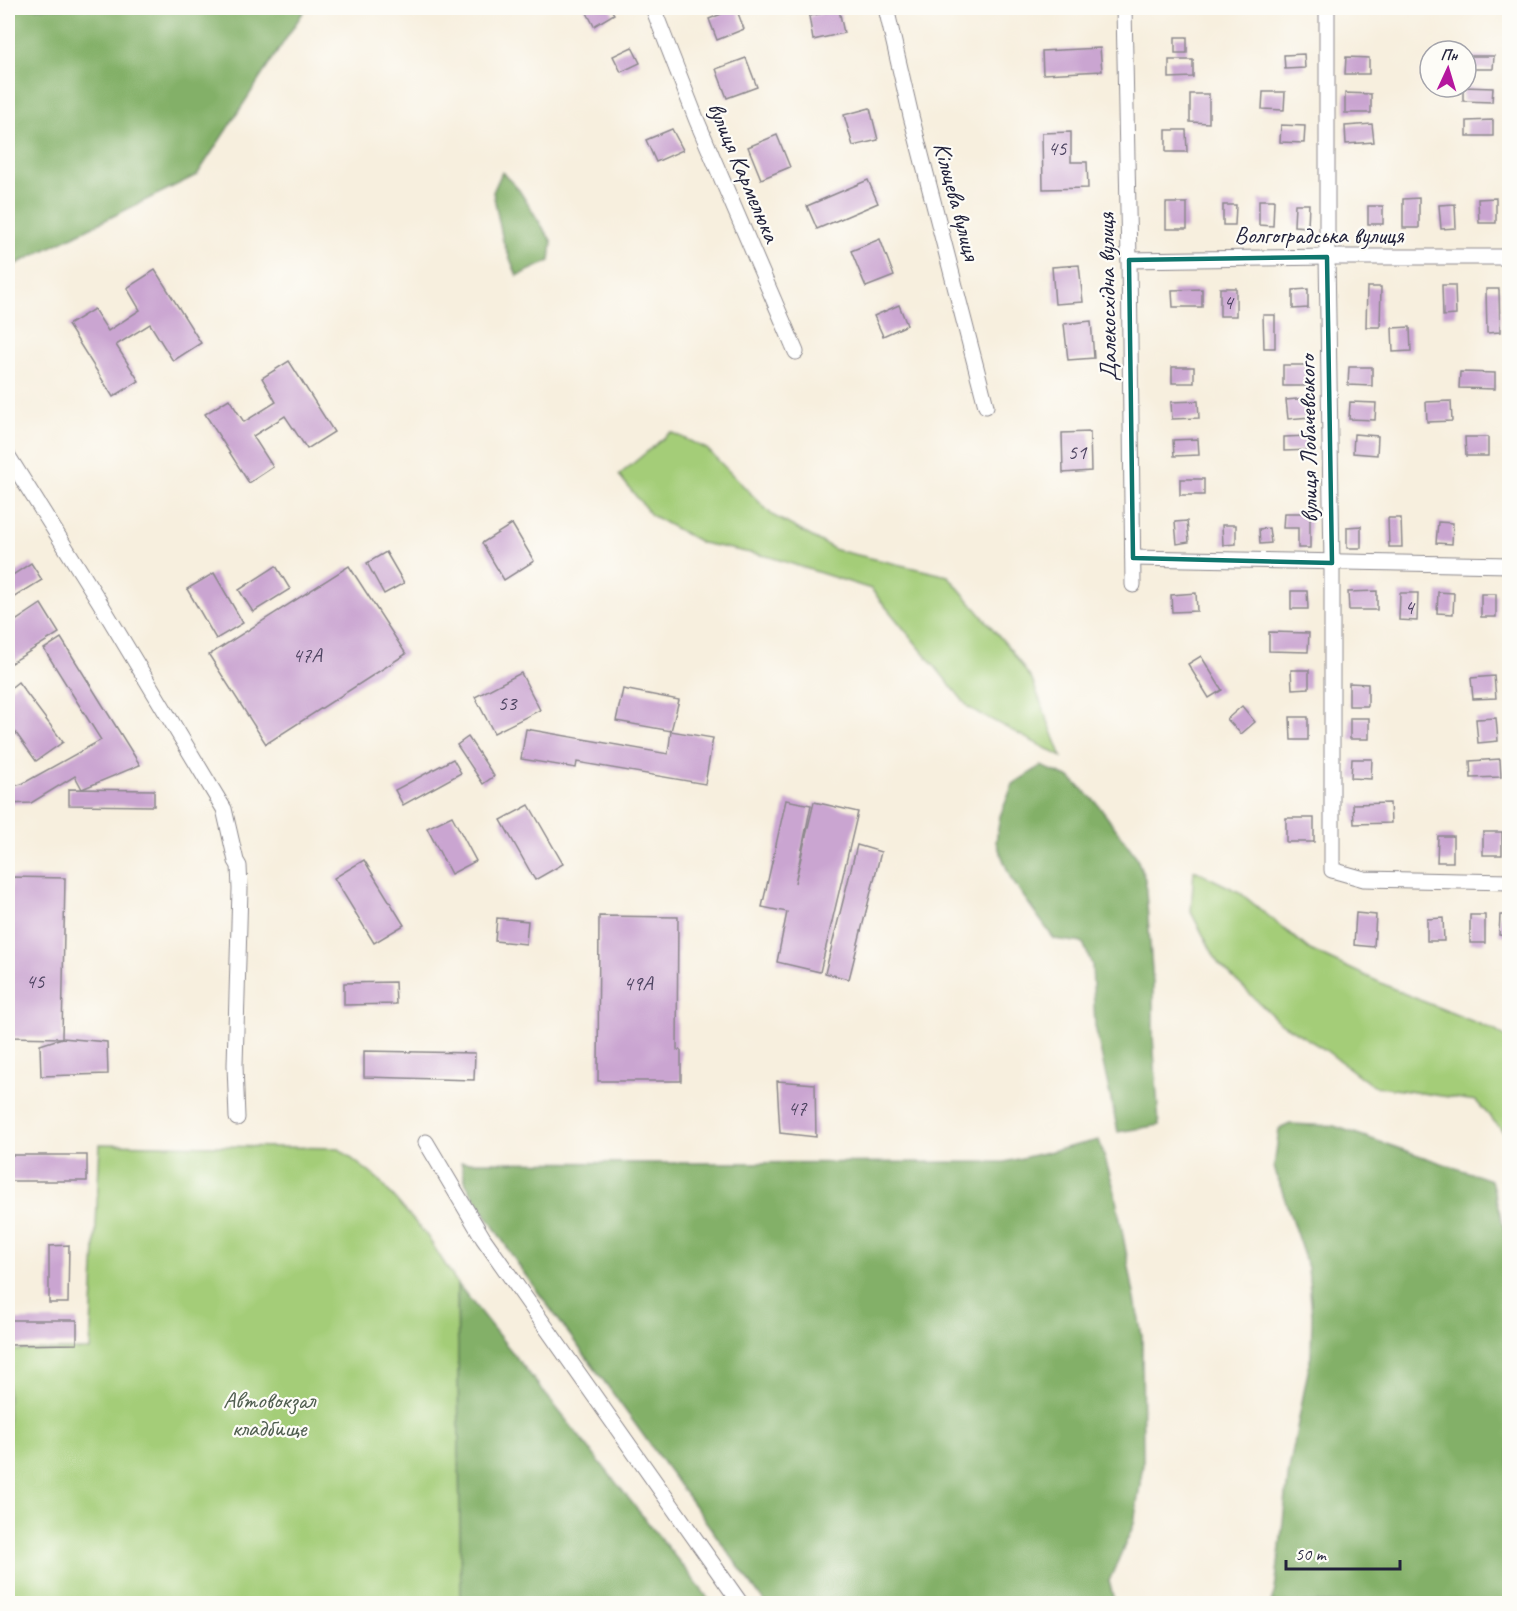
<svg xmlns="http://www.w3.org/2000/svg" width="1517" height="1611" font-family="Caveat,sans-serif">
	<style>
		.green { fill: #a4cd78; stroke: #63785a; stroke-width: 1.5 }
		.forest { fill: #83b068; stroke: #526952; stroke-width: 1.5 }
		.building { fill: #caa5d1 }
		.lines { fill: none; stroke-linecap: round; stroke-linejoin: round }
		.street-casing { stroke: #8c888c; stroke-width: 17 }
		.street { stroke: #fff; stroke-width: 15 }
		.marked { fill: none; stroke: #0f766e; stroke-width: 4.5; stroke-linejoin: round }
		.labels { text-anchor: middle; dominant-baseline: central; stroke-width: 4.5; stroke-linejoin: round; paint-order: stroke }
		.number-label { font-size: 21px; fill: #4c4360 }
		.street-label { font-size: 24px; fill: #22223b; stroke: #fdfcf7 }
		.park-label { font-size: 24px; fill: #505e50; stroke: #fdfcf7 }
	</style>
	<rect width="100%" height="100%" fill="#fdfcf7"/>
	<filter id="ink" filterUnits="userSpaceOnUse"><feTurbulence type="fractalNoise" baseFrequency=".0167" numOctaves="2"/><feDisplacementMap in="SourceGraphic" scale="12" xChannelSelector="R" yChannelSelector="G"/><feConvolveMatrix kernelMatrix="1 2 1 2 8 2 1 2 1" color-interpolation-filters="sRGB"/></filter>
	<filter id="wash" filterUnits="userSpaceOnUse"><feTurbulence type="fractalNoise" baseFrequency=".008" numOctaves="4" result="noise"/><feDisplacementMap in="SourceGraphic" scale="24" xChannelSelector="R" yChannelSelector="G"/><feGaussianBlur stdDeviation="1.35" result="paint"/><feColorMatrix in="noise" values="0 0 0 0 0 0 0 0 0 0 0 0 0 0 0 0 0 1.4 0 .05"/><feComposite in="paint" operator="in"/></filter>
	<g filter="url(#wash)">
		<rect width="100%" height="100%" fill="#f7efde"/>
		<g class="green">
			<path d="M671 432 707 449 772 515 836 550 948 576 1011 650 1032 680 1062 757 969 708 871 589 770 557 702 543 651 515 619 475Z"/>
			<path d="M1194 870 1239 892 1310 950 1405 994 1494 1030 1509 1040V1138L1476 1101 1373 1086 1324 1049 1279 1022 1218 963 1191 912Z"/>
			<path d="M100 1144 338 1148 378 1179 427 1236 457 1283 461 1603 8 1604V1350H90Z"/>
		</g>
		<g class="forest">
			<path d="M8 8H306L197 175 8 268Z"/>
			<path d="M502 172 519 190 552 242 550 261 517 276 503 241 493 192Z"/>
			<path d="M1041 766 1070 778 1096 802 1136 856 1145 879 1153 983V1036L1159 1125 1118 1132 1095 1026 1092 965 1083 943 1054 939 1011 879 996 842 1000 816 1013 784Z"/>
			<path d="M1290 1124 1334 1126 1491 1180 1504 1228 1510 1271 1509 1603H1271L1275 1590 1289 1470 1311 1355 1312 1316 1308 1268 1274 1167 1279 1129Z"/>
			<path d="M1099 1140 1114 1188 1142 1336 1143 1464 1134 1524 1109 1581 1115 1604 765 1603 609 1388 521 1269 466 1184 461 1162 670 1163 1005 1162Z"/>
			<path d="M457 1283 712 1603H461Z"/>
		</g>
		<g id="blocks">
			<g class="building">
				<path d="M588 8H610L614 14 594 26 585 9Z"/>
				<path d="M736 8 744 29 717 40 709 19Z"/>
				<path d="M839 10 844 33 813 40 809 16Z"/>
				<rect x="1175" y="37" width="12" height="16"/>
				<path d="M632 47 640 63 621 72 613 56Z"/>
				<path d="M1100 48 1102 71 1043 74 1042 51Z"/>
				<path d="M1304 54 1305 68 1285 69 1284 55Z"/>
				<path d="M1467 56H1494L1493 69H1467Z"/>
				<path d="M1346 57 1369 58V74H1345Z"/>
				<path d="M746 58 757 87 727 98 716 69Z"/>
				<path d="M1169 60H1193V77L1169 78Z"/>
				<path d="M1463 87 1493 88 1492 102 1463 101Z"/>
				<path d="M1263 92H1285L1284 110 1262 109Z"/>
				<path d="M1345 93 1371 94V113H1345Z"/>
				<path d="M1190 94H1209V123L1190 122Z"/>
				<path d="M870 108 878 140 853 146 844 115Z"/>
				<path d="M1493 120V136H1467V121Z"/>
				<path d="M1372 124 1374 142 1346 144 1345 126Z"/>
				<path d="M1281 125 1305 126 1304 143 1280 142Z"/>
				<path d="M672 129 683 150 656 162 646 140Z"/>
				<path d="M1166 130H1186L1187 152H1166Z"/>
				<path d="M1071 132V162H1087L1088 188 1043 189 1042 133Z"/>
				<path d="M777 135 790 167 761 179 748 147Z"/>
				<path d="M868 180 878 203 817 229 807 206Z"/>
				<path d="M1419 198V228H1403V199Z"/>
				<path d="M1496 198V223H1479L1478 199Z"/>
				<path d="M1259 200H1274L1273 226 1259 225Z"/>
				<rect x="1166" y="203" width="21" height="26"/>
				<path d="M1295 204H1309L1308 227 1294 226Z"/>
				<path d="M1455 204 1456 228 1441 229 1439 205Z"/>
				<path d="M1223 205H1236L1235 225H1223Z"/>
				<rect x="1368" y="206" width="15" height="18"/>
				<path d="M880 239 894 276 866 287 851 251Z"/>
				<path d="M1079 265 1083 302 1055 304 1052 267Z"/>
				<path d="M155 270 201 343 173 361 150 324 116 345 139 381 113 397 68 325 94 309 108 331 140 310 127 288Z"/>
				<path d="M1442 285H1455L1456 315 1443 316Z"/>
				<path d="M1367 287H1381L1380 327H1366Z"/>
				<rect x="1220" y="288" width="16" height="28"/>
				<path d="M1202 289V307H1173L1172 290Z"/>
				<path d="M1308 289V308L1293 309V290Z"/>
				<path d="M1486 289H1499L1500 332 1487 333Z"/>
				<path d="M899 305 907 325 883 336 874 316Z"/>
				<path d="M1263 315H1275V348H1264Z"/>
				<path d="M1091 321 1094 358 1068 360 1064 324Z"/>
				<path d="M1410 327 1411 351 1393 352 1392 328Z"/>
				<path d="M289 361 334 432 307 449 285 416 253 436 273 467 249 483 205 414 229 399 244 422 276 402 262 378Z"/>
				<path d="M1283 365H1306L1307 386H1283Z"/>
				<rect x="1172" y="367" width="22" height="16"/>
				<path d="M1349 367H1372V386L1348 385Z"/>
				<path d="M1460 372 1495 373V389L1459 388Z"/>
				<path d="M1308 398 1310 417 1288 419 1286 400Z"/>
				<path d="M1198 401 1199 418 1172 419 1171 402Z"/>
				<path d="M1451 401 1452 421 1427 422 1426 402Z"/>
				<path d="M1350 402 1376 403 1375 420 1349 419Z"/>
				<path d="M1090 432 1091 471 1063 473 1062 433Z"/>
				<path d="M1354 434 1378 436 1377 455 1353 453Z"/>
				<path d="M1309 436 1310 450 1284 451V437Z"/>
				<path d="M1465 437H1488V456H1466Z"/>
				<path d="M1198 439 1199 455 1174 456 1173 440Z"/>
				<rect x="1180" y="479" width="24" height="16"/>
				<path d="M1284 513H1310V548H1298V528H1283Z"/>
				<path d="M1388 518H1401L1402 547H1389Z"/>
				<path d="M1187 521 1189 542 1177 544 1175 522Z"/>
				<path d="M1438 522 1453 523 1452 544 1436 543Z"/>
				<path d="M512 524 534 561 504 580 482 543Z"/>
				<path d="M1222 525H1236V544L1223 545Z"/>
				<path d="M1361 526V548H1347V527Z"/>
				<path d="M1269 528 1271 543 1260 544 1259 529Z"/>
				<path d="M386 552 404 583 384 594 367 563Z"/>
				<path d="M31 563 42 580 8 601V578Z"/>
				<path d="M276 566 290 589 253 612 239 590Z"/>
				<path d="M349 566 406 654 266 744 209 655Z"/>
				<path d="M214 573 243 623 216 639 187 589Z"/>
				<path d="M1291 591H1307L1308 609H1291Z"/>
				<path d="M1377 591V610H1349L1348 592Z"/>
				<path d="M1438 592 1454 593 1453 614 1437 613Z"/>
				<path d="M1196 593 1197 611 1172 612 1171 595Z"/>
				<path d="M1400 593H1418L1417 621 1399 620Z"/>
				<rect x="1481" y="594" width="15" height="23"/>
				<path d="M41 604 59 633 8 665V626Z"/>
				<path d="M1269 632 1309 633 1308 652 1269 651Z"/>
				<path d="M61 638 140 765 82 789 75 776 31 803 8 804V787L22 784 101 740 44 649Z"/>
				<path d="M1201 656 1222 690 1209 698 1188 664Z"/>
				<path d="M1291 670H1309V688L1292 689Z"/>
				<path d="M521 673 540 710 494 733 475 697Z"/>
				<path d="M1494 676 1496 698 1473 699 1471 678Z"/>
				<path d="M18 682 63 742 36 761 8 722V690Z"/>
				<path d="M1349 683 1368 684V706H1349Z"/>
				<path d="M623 689 679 700 671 731 616 721Z"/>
				<path d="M1242 706 1255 722 1241 734 1227 719Z"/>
				<path d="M1290 717H1308V740H1291Z"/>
				<rect x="1350" y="718" width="19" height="21"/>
				<path d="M1496 718 1498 741 1478 743 1476 719Z"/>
				<path d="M526 729 668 754 671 731 713 738 705 784 577 762 576 768 521 759Z"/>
				<path d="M468 737 494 776 483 784 457 745Z"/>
				<path d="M453 759 461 773 403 805 395 790Z"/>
				<path d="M1352 759H1372L1371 779 1351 778Z"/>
				<path d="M1500 759 1501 777 1471 778 1470 761Z"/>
				<path d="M69 789 154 790V806L69 805Z"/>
				<path d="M786 800 811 805 795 883 814 802 858 812 820 972 777 962 787 912 762 907Z"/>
				<path d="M1390 803 1391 823 1354 824 1353 804Z"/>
				<path d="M529 805 563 864 535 880 501 820Z"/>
				<path d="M452 816 476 861 451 874 427 828Z"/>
				<rect x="1286" y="818" width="28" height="24"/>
				<rect x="1483" y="832" width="19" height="23"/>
				<path d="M1438 836H1453V862H1437Z"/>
				<path d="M857 845 881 852 849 979 825 973Z"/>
				<path d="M364 860 404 925 374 943 334 878Z"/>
				<path d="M11 877 65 878 62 1038 8 1037V924H10Z"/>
				<path d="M1356 913 1376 915 1374 947 1354 945Z"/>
				<rect x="1470" y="915" width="15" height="28"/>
				<path d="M1500 915H1509V936L1499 935Z"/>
				<path d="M599 916 678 917 677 1050H681V1081H598Z"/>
				<path d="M497 918 528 921 526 944 495 941Z"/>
				<path d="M1443 918 1444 941H1427V919Z"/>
				<path d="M395 982 396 1004 344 1005V983Z"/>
				<path d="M62 1038 107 1042 108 1074 41 1076 40 1045Z"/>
				<path d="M364 1051 475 1053 474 1080 364 1077Z"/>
				<path d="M777 1081 815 1084 816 1137 780 1133Z"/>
				<rect x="8" y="1155" width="79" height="26"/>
				<path d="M69 1245 68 1303H49V1246Z"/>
				<path d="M8 1320H77V1344L8 1345Z"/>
			</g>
		</g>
	</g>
	<g filter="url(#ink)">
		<use href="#blocks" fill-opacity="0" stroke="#8c888c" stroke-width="1.5"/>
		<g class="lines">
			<defs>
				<g id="street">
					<path d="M653 8 697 121 796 352"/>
					<path d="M886 8 911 116 986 406"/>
					<path d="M1124 8 1129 260 1133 585"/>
					<path d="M1327 8V257L1332 563V870L1364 879 1510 882"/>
					<path d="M1129 260 1327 257H1510"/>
					<path d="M8 456 99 601 224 809 236 861 239 866 240 889 235 1065 237 1118"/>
					<path d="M1133 558 1510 565"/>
					<path d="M426 1142 483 1238 741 1604"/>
				</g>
			</defs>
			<use href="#street" class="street-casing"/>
			<use href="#street" class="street"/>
		</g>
	</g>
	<path class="marked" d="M1327 257 1332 563 1133 558 1129 260Z"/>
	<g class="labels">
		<g class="number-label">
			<text x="1057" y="148">45</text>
			<text x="1228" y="302">4</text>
			<text x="1077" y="452">51</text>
			<text x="1409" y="607">4</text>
			<text x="307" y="655">47А</text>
			<text x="507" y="703">53</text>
			<text x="35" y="981">45</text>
			<text x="638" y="983">49А</text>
			<text x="797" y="1108">47</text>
		</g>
		<g class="street-label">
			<text transform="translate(744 172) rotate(67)">вулиця Кармелюка</text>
			<text transform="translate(957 201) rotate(75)">Кільцева вулиця</text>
			<text x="1319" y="235">Волгоградська вулиця</text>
			<text transform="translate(1107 297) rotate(-91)">Далекосхідна вулиця</text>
			<text transform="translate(1308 439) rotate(-91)">вулиця Лобачевського</text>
		</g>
		<g class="park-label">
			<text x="269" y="1400">Автовокзал<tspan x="269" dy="28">кладбище</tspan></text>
		</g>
	</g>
	<rect width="1517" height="1611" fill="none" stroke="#fdfcf7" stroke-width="30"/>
	<g transform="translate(1448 69) rotate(4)"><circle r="28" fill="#fdfcf7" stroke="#a5a5ac" stroke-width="1.5"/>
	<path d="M0-4.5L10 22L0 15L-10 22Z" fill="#b5179e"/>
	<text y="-9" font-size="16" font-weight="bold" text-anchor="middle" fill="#22223b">Пн</text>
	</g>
	<path d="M1286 1560v9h114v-9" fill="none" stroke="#22223b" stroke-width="3"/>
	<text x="1295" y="1560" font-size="18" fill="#22223b" stroke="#fdfcf7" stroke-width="4.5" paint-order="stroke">50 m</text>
</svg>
